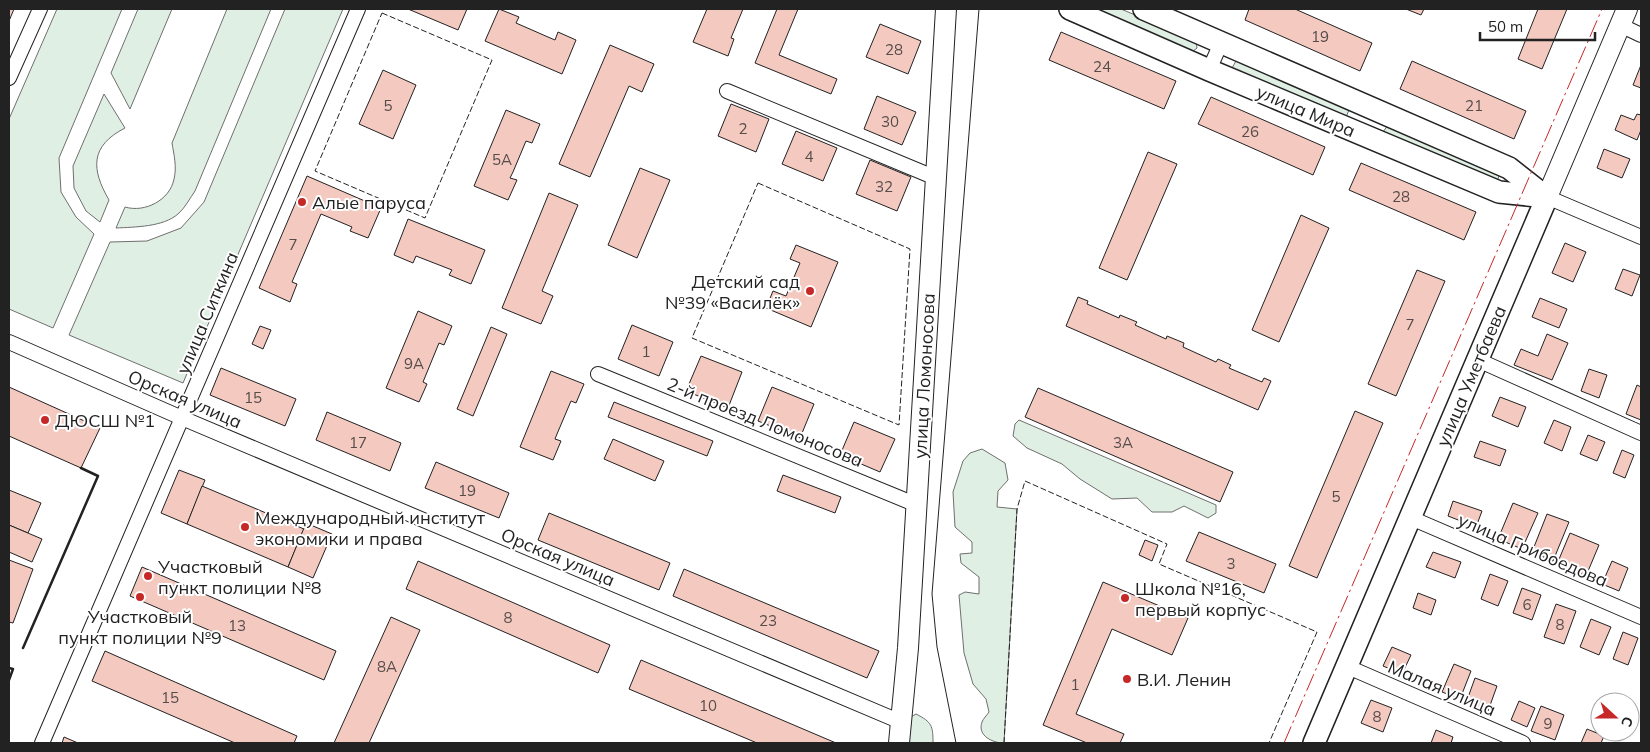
<svg xmlns="http://www.w3.org/2000/svg" width="1650" height="752" font-family="Mulish,sans-serif">
	<style>
		.green { fill: #e0efe3; stroke: #6f6f6f }
		.building { fill: #f3c9c0; stroke: #222 }
		.lines { fill: none; stroke-linecap: round; stroke-linejoin: round }
		.street-casing { stroke: #222; stroke-width: 16 }
		.secondary-casing { stroke: #222; stroke-width: 22 }
		.primary-casing { stroke: #222; stroke-width: 24 }
		.street { stroke: #fff; stroke-width: 14 }
		.secondary { stroke: #fff; stroke-width: 20 }
		.primary { stroke: #fff; stroke-width: 21 }
		.tram { stroke: #222; stroke-width: 1 }
		.fence { stroke: #222; stroke-width: 1; stroke-dasharray: 6 2.5; stroke-linecap: butt }
		.wall { stroke: #222; stroke-width: 2.5 }
		.power { stroke: #c62828; stroke-width: 1; stroke-dasharray: 18 4 2.5 4; stroke-linecap: butt }
		.poi-dot { fill: #c62828; stroke: #fff; stroke-width: 2 }
		.labels { text-anchor: middle; dominant-baseline: central; stroke-width: 4; stroke-linejoin: round; paint-order: stroke }
		.number-label { font-size: 15px; fill: #564c4a }
		.street-label { font-size: 18px; fill: #222; stroke: #fff }
		.poi-label { font-size: 18px; fill: #222; stroke: #fff; text-anchor: start }
	</style>
	<rect width="100%" height="100%" fill="#fff"/>
	<g class="green">
		<path d="M57 9H122L59 158 61 192 76 217 94 234 53 328 9 309V119Z"/>
		<path d="M138 9H172L130 109 111 73Z"/>
		<path d="M227 9H271L195 191C190 198 185 208 178 214 163 227 135 227 116 228L125 207C145 213 170 200 174 179 177 167 174 155 172 143Z"/>
		<path d="M285 9H343L183 383 69 335 110 242 147 241 181 228 204 202Z"/>
		<path d="M1090 9H1121L1196 41 1197 48 1192 52Z"/>
		<path d="M1236 61H1240L1349 110 1346 117 1232 68Z"/>
		<path d="M104 94 125 128C90 146 91 169 109 200L100 222 86 211 74 188 73 166Z"/>
		<path d="M1388 125 1500 174 1497 181 1383 132Z"/>
		<path d="M1019 420 1216 505V513L1208 518 1184 506 1172 512H1152L1137 498 1112 499 1080 479 1062 464 1027 448 1013 436 1015 424Z"/>
		<path d="M982 449 1005 463 1008 480 998 491 997 507 1017 509 1004 743C993 743 977 736 982 722 983 719 987 715 989 712L986 699 973 684 964 653 959 595 965 592 979 594V577L961 563 960 554 972 553V542L955 527 953 492 963 461 970 453Z"/>
		<path d="M916 714C932 722 933 726 933 743H908L909 718Z"/>
	</g>
	<g class="building">
		<path d="M9 9H14L9 21Z"/>
		<path d="M408 9H467L458 30Z"/>
		<path d="M499 9 519 17 516 23 548 37 555 40 558 32 576 40 562 74 485 41Z"/>
		<path d="M707 9H743L731 38 734 39 728 56 693 42Z"/>
		<path d="M777 9H798L779 55 837 79 831 94 755 63Z"/>
		<path d="M1249 9H1295L1372 43 1360 71 1245 20Z"/>
		<path d="M1406 9H1424L1421 15Z"/>
		<path d="M1538 9H1567L1542 69 1518 59Z"/>
		<path d="M880 24 921 41 908 74 866 57Z"/>
		<path d="M1061 32 1176 81 1164 109 1049 60Z"/>
		<path d="M610 45 654 64 642 92 629 86 590 177 559 164Z"/>
		<path d="M1412 61 1526 111 1514 139 1400 89Z"/>
		<path d="M1641 65V88L1633 85Z"/>
		<path d="M383 70 416 85 393 139 359 124Z"/>
		<path d="M877 96 916 112 902 145 864 129Z"/>
		<path d="M1211 97 1325 147 1313 175 1198 124Z"/>
		<path d="M731 104 769 119 756 152 718 136Z"/>
		<path d="M506 110 540 124 532 143 526 141 513 172 510 178 517 180 508 200 474 186Z"/>
		<path d="M1637 114 1641 115V130L1637 140 1615 130 1621 115 1634 120Z"/>
		<path d="M796 131 837 148 823 181 782 164Z"/>
		<path d="M1604 149 1630 159 1622 178 1597 168Z"/>
		<path d="M1148 152 1177 164 1127 280 1099 268Z"/>
		<path d="M870 160 911 177 897 211 856 194Z"/>
		<path d="M1361 163 1476 212 1464 240 1349 190Z"/>
		<path d="M640 168 670 180 637 258 608 245Z"/>
		<path d="M307 176 381 208 368 238 350 231 352 227 321 214 292 282 297 284 290 302 259 288Z"/>
		<path d="M549 193 578 205 542 291 553 296 541 324 502 308Z"/>
		<path d="M1301 215 1329 228 1279 342 1252 330Z"/>
		<path d="M408 219 485 250 471 284 449 275 452 270 416 256 413 263 394 255Z"/>
		<path d="M1565 243 1586 252 1573 282 1552 273Z"/>
		<path d="M796 245 838 262 811 327 766 308 773 291 786 296 800 263 790 259Z"/>
		<path d="M1623 269 1640 275 1632 296 1615 289Z"/>
		<path d="M1417 270 1445 281 1396 396 1368 384Z"/>
		<path d="M1078 297 1088 301 1087 304 1119 318 1120 315 1137 322 1135 325 1166 339 1167 336 1184 343 1183 347 1216 362 1218 359 1231 365 1229 368 1262 382 1264 378 1271 381 1258 410 1066 326Z"/>
		<path d="M1540 298 1567 309 1559 328 1532 317Z"/>
		<path d="M418 311 452 326 444 345 439 343 423 382 427 384 419 402 386 388Z"/>
		<path d="M632 325 673 342 659 376 618 359Z"/>
		<path d="M260 326 271 330 263 349 252 344Z"/>
		<path d="M491 327 507 334 473 416 457 409Z"/>
		<path d="M1547 334 1568 343 1552 380 1514 365 1521 349 1538 356Z"/>
		<path d="M701 356 742 372 728 408 686 391Z"/>
		<path d="M221 368 296 399 285 426 210 395Z"/>
		<path d="M1589 369 1607 375 1599 398 1581 391Z"/>
		<path d="M551 371 584 384 576 403 571 401 557 434 555 439 561 441 553 460 520 447Z"/>
		<path d="M1637 385 1641 387V420L1626 414Z"/>
		<path d="M9 387 100 428 81 468 9 436Z"/>
		<path d="M772 387 814 404 800 438 758 421Z"/>
		<path d="M1038 388 1233 472 1220 502 1025 417Z"/>
		<path d="M1500 397 1526 407 1518 427 1492 416Z"/>
		<path d="M614 402 713 441 707 456 608 417Z"/>
		<path d="M1355 411 1383 423 1317 578 1289 566Z"/>
		<path d="M327 412 401 443 390 471 316 440Z"/>
		<path d="M1554 420 1571 427 1562 451 1544 443Z"/>
		<path d="M854 422 895 439 880 472 840 455Z"/>
		<path d="M1588 435 1605 442 1597 461 1580 454Z"/>
		<path d="M613 439 664 461 655 481 604 459Z"/>
		<path d="M1480 441 1506 450 1500 466 1474 457Z"/>
		<path d="M1622 450 1634 455 1625 478 1613 473Z"/>
		<path d="M436 462 509 493 499 518 425 488Z"/>
		<path d="M179 470 205 480 187 524 161 513Z"/>
		<path d="M783 475 841 497 835 513 777 491Z"/>
		<path d="M202 486 304 529 288 567 187 524Z"/>
		<path d="M9 490 41 503 28 533 9 525Z"/>
		<path d="M1453 501 1482 511 1476 527 1448 516Z"/>
		<path d="M1513 503 1538 513 1522 549 1498 539Z"/>
		<path d="M549 513 670 563 659 590 538 540Z"/>
		<path d="M1547 514 1569 522 1553 561 1532 552Z"/>
		<path d="M306 523 332 534 313 578 288 567Z"/>
		<path d="M9 525 42 539 32 562 9 552Z"/>
		<path d="M1199 532 1276 564 1264 593 1186 561Z"/>
		<path d="M1570 533 1599 545 1586 576 1557 564Z"/>
		<path d="M1145 540 1158 545 1152 561 1139 555Z"/>
		<path d="M1433 552 1461 562 1455 578 1426 567Z"/>
		<path d="M9 560 33 569 13 623 9 622Z"/>
		<path d="M418 561 610 645 598 673 406 589Z"/>
		<path d="M1612 561 1628 568 1619 591 1602 584Z"/>
		<path d="M142 567 336 651 324 680 130 596Z"/>
		<path d="M684 569 879 651 867 678 673 596Z"/>
		<path d="M1490 574 1508 581 1498 606 1481 599Z"/>
		<path d="M1103 582 1188 618 1172 655 1112 629 1076 714 1124 734 1120 743H1087L1043 725Z"/>
		<path d="M1522 588 1541 595 1532 620 1513 613Z"/>
		<path d="M1418 593 1436 600 1431 615 1413 608Z"/>
		<path d="M1556 604 1576 611 1564 644 1544 637Z"/>
		<path d="M391 617 420 630 369 743H334Z"/>
		<path d="M1591 619 1611 627 1599 655 1580 647Z"/>
		<path d="M1623 632 1638 638 1628 665 1613 659Z"/>
		<path d="M1392 647 1411 655 1402 674 1383 666Z"/>
		<path d="M105 651 297 736 294 743H235L92 681Z"/>
		<path d="M641 660 836 743H757L629 689Z"/>
		<path d="M1454 664 1471 671 1460 699 1442 692Z"/>
		<path d="M1475 678 1497 686 1488 711 1466 703Z"/>
		<path d="M1371 700 1392 708 1383 732 1361 723Z"/>
		<path d="M1519 701 1535 708 1527 727 1511 720Z"/>
		<path d="M1541 706 1564 715 1555 740 1531 731Z"/>
		<path d="M1587 729 1604 736 1601 743H1581Z"/>
		<path d="M1436 730 1453 737 1451 743H1431Z"/>
		<path d="M64 737 78 743H62Z"/>
	</g>
	<g class="lines">
		<defs>
			<g id="street">
				<path d="M1620 25 1641 35"/>
				<path d="M1209 70 1221 43"/>
				<path d="M9 78 40 9"/>
				<path d="M727 91 936 178"/>
				<path d="M1547 197 1641 237"/>
				<path d="M9 342 182 418 901 722"/>
				<path d="M1478 360 1641 433"/>
				<path d="M598 374 917 505"/>
				<path d="M1411 518 1641 617"/>
				<path d="M1348 667 1523 743"/>
				<path d="M42 743 358 9"/>
			</g>
			<g id="secondary">
				<path d="M1547 197 1627 9"/>
				<path d="M899 743 908 648 946 9"/>
			</g>
			<g id="primary">
				<path d="M1070 9 1209 70 1499 192 1547 197"/>
				<path d="M1144 9 1509 168 1546 197"/>
				<path d="M1314 743 1547 197"/>
			</g>
		</defs>
		<use href="#street" class="street-casing"/>
		<use href="#secondary" class="secondary-casing"/>
		<use href="#primary" class="primary-casing"/>
		<use href="#street" class="street"/>
		<use href="#secondary" class="secondary"/>
		<use href="#primary" class="primary"/>
		<path class="tram" d="M956 743 937 647 932 594 979 9"/>
		<g class="fence">
			<path d="M382 13 492 60 425 218 315 171Z"/>
			<path d="M758 183 910 249 899 425 692 338Z"/>
			<path d="M1004 743 1017 509 1025 481 1167 544 1159 564 1317 632 1269 743"/>
		</g>
		<g class="wall">
			<path d="M23 648 98 476 81 468"/>
			<path d="M9 668 13 669 9 680"/>
		</g>
		<path class="power" d="M1284 743 1602 9"/>
	</g>
	<g class="poi-dot">
		<circle cx="302" cy="202" r="5"/>
		<circle cx="810" cy="291" r="5"/>
		<circle cx="45" cy="420" r="5"/>
		<circle cx="245" cy="527" r="5"/>
		<circle cx="148" cy="576" r="5"/>
		<circle cx="140" cy="597" r="5"/>
		<circle cx="1125" cy="598" r="5"/>
		<circle cx="1127" cy="679" r="5"/>
	</g>
	<g class="labels">
		<g class="number-label">
			<text x="1320" y="36">19</text>
			<text x="894" y="49">28</text>
			<text x="1102" y="66">24</text>
			<text x="388" y="105">5</text>
			<text x="1474" y="105">21</text>
			<text x="890" y="121">30</text>
			<text x="743" y="128">2</text>
			<text x="1250" y="131">26</text>
			<text x="809" y="156">4</text>
			<text x="502" y="159">5А</text>
			<text x="884" y="186">32</text>
			<text x="1401" y="196">28</text>
			<text x="293" y="244">7</text>
			<text x="1410" y="324">7</text>
			<text x="646" y="351">1</text>
			<text x="414" y="363">9А</text>
			<text x="253" y="397">15</text>
			<text x="358" y="442">17</text>
			<text x="1123" y="442">3А</text>
			<text x="467" y="490">19</text>
			<text x="1336" y="496">5</text>
			<text x="1231" y="563">3</text>
			<text x="1527" y="604">6</text>
			<text x="508" y="617">8</text>
			<text x="768" y="620">23</text>
			<text x="1560" y="624">8</text>
			<text x="237" y="625">13</text>
			<text x="387" y="666">8А</text>
			<text x="1075" y="684">1</text>
			<text x="170" y="697">15</text>
			<text x="708" y="705">10</text>
			<text x="1377" y="716">8</text>
			<text x="1548" y="723">9</text>
		</g>
		<g class="street-label">
			<text transform="translate(1306 111) rotate(23)">улица Мира</text>
			<text transform="translate(207 313) rotate(-67)">улица Ситкина</text>
			<text transform="translate(924 376) rotate(-87)">улица Ломоносова</text>
			<text transform="translate(1471 376) rotate(-67)">улица Уметбаева</text>
			<text transform="translate(185 399) rotate(23)">Орская улица</text>
			<text transform="translate(765 422) rotate(22)">2-й проезд Ломоносова</text>
			<text transform="translate(1533 550) rotate(23)">улица Грибоедова</text>
			<text transform="translate(558 557) rotate(23)">Орская улица</text>
			<text transform="translate(1442 688) rotate(23)">Малая улица</text>
		</g>
		<g class="poi-label">
			<text x="312" y="202">Алые паруса</text>
			<text x="800" y="281" text-anchor="end">Детский сад<tspan x="800" dy="21">№39 «Василёк»</tspan></text>
			<text x="55" y="420">ДЮСШ №1</text>
			<text x="255" y="517">Международный институт<tspan x="255" dy="21">экономики и права</tspan></text>
			<text x="158" y="566">Участковый<tspan x="158" dy="21">пункт полиции №8</tspan></text>
			<text x="1135" y="588">Школа №16,<tspan x="1135" dy="21">первый корпус</tspan></text>
			<text x="140" y="616" text-anchor="middle">Участковый<tspan x="140" dy="21">пункт полиции №9</tspan></text>
			<text x="1137" y="679">В.И. Ленин</text>
		</g>
	</g>
	<rect width="1650" height="752" fill="none" stroke="#222222" stroke-width="20"/>
	<g transform="translate(1615 717) rotate(111)"><circle r="24" fill="#ffffff" stroke="#a7a7a7"/>
	<path d="M0-4L9 19L0 12L-9 19Z" fill="#c62828"/>
	<text y="-8" font-size="14" font-weight="bold" text-anchor="middle" fill="#222222">С</text>
	</g>
	<path d="M1480 32v8h115v-8" fill="none" stroke="#222222" stroke-width="2.5"/>
	<text x="1488" y="32" font-size="15" fill="#222222" stroke="#ffffff" stroke-width="4" paint-order="stroke">50 m</text>
</svg>
